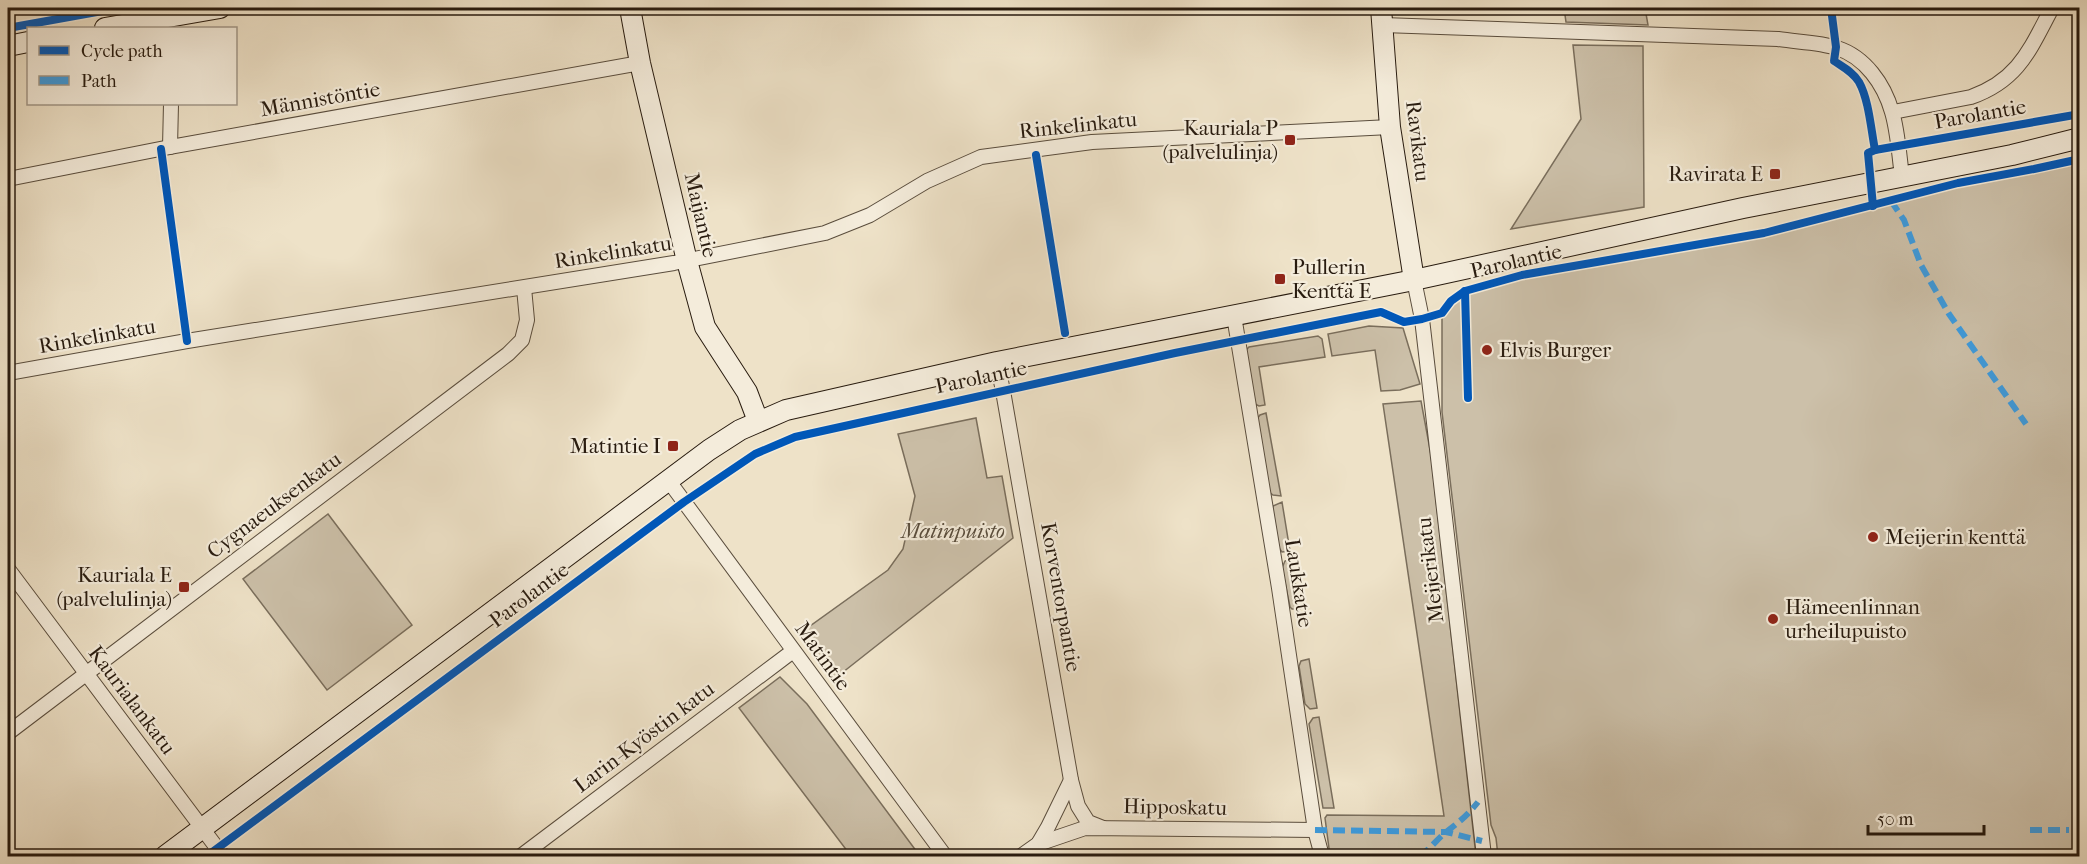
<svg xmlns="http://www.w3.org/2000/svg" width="2087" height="864" font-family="'IM FELL French Canon',serif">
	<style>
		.green { fill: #ccc0a9; stroke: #7a6e5c; stroke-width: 1.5 }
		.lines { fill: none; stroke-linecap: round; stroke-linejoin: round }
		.street-casing { stroke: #5a4d3d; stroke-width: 16 }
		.secondary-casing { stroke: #281b0f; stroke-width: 22 }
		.street { stroke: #f4ecdb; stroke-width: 14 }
		.secondary { stroke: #f4ecdb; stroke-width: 20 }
		.quiet { stroke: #3d9bde; stroke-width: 6; stroke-dasharray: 12 6; stroke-linecap: butt }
		.cycleway-casing { stroke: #f4ecdb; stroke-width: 11 }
		.cycleway { stroke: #0057b8; stroke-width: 8 }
		.poi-dot { fill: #8f2418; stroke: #f4ecdb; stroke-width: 2 }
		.labels { text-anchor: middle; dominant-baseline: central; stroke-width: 4.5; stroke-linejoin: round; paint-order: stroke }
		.street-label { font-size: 21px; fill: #281b0f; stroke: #f4ecdb }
		.poi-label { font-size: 21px; fill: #281b0f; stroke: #f4ecdb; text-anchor: end }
		.park-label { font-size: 21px; font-style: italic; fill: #594d3d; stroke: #f4ecdb }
	</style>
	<rect width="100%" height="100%" fill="#eee2c8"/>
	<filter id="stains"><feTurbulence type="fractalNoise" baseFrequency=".00333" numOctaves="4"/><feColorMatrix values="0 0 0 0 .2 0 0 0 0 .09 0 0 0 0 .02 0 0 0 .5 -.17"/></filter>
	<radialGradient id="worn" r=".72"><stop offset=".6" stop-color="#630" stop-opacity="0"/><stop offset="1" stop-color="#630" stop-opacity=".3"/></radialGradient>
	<g class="green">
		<path d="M1564 8H1645L1648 25 1566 22Z"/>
		<path d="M1573 45 1643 46 1644 207 1511 229 1581 119Z"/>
		<path d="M2079 159V856H1498L1496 838 1491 825 1442 412V313L1451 301 1465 291 1522 275 1764 233 1873 206Z"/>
		<path d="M1369 326 1403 328 1420 384 1400 390 1381 391 1375 350 1332 356 1328 334Z"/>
		<path d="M1318 336 1322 339 1325 357 1259 367 1265 405 1259 406 1253 403 1244 352 1249 347Z"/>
		<path d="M1421 401 1431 455 1476 856H1330L1325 818 1327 815 1444 816 1383 404Z"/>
		<path d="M1266 413 1281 496 1273 495 1269 492 1256 420 1260 415Z"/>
		<path d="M976 418 987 478 1002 476 1013 538 833 680 799 634 888 570 903 549 915 496 898 434Z"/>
		<path d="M1282 502 1290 551 1282 552 1279 548 1272 510 1273 506Z"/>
		<path d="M328 514 412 625 327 690 243 579Z"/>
		<path d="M1291 559 1300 609H1292L1290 607 1282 568 1285 561Z"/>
		<path d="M1309 659 1317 708 1310 709 1305 704 1299 666 1301 661Z"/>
		<path d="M780 677 807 704 920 856H851L739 708Z"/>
		<path d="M1319 717 1334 808H1323L1309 724 1313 718Z"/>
	</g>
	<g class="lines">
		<defs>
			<g id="street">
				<path d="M1383 25 1778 39C1796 42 1819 42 1837 48 1865 57 1884 84 1892 112 1898 132 1899 155 1902 176"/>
				<path d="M1893 112 1971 97C2019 80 2030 49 2052 8"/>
				<path d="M170 147 171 104"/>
				<path d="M8 179 170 147 640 63"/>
				<path d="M1414 280 1422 319 1430 388 1484 856"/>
				<path d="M1234 316 1279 588 1315 830 1322 856"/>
				<path d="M997 362 1003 391 1071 780 1078 806 1088 822 1103 828"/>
				<path d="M8 373 187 341 674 263 825 233 870 215 927 181 981 157 1092 142 1390 127"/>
				<path d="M668 480 945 856"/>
				<path d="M8 569 223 856"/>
				<path d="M8 733 508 354 522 340 527 320 524 288"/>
				<path d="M1038 844 1085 828 1315 830"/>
				<path d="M521 856 793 651"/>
				<path d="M1021 856 1038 844 1048 827 1071 780"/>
			</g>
			<g id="secondary">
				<path d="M630 8 640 63 687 261 705 327 747 392 758 421"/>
				<path d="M1381 8 1390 127 1414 280"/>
				<path d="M105 28 220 8"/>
				<path d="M8 46 28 42"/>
				<path d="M165 856 709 450 740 430 786 410 997 362 1414 280 1743 208 2012 155 2080 138"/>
			</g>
		</defs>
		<use href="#street" class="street-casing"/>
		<use href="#secondary" class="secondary-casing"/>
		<use href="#street" class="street"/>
		<use href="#secondary" class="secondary"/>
		<g class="quiet">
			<path d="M1891 201 1904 220 1921 265 1949 314 2026 424"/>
			<path d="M1315 830 1446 832 1482 841"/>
			<path d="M2030 830H2069"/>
			<path d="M1419 856C1430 850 1436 840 1445 833 1460 821 1466 817 1478 802"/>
		</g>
		<defs>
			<g id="cycleway">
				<path d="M1831 8 1836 47 1834 61C1843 67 1853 72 1859 82 1869 100 1871 130 1875 150"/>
				<path d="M8 28 119 8"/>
				<path d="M161 149 187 341"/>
				<path d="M1036 155 1065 333"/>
				<path d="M1873 206 1868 153 1875 150 2080 114"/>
				<path d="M1465 291 1468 398"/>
				<path d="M207 856 684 502 755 454 795 437 1175 353 1381 312 1404 322 1422 319 1442 313 1451 301 1465 291 1522 275 1764 233 1958 183 2034 169 2080 159"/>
			</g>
		</defs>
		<use href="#cycleway" class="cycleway-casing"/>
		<use href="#cycleway" class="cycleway"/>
	</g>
	<g class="poi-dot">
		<rect x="1284" y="134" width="12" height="12" rx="3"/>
		<rect x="1769" y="168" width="12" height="12" rx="3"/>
		<rect x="1274" y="273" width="12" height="12" rx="3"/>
		<circle cx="1487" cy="350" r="6"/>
		<rect x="667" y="440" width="12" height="12" rx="3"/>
		<circle cx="1873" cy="537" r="6"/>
		<rect x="178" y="581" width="12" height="12" rx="3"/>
		<circle cx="1773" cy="619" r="6"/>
	</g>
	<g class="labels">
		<g class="street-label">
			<text transform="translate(320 99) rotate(-10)">Männistöntie</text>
			<text transform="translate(1980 114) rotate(-10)">Parolantie</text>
			<text transform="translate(1078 125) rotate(-6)">Rinkelinkatu</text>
			<text transform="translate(1418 141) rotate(83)">Ravikatu</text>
			<text transform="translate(701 215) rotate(77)">Maijantie</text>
			<text transform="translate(613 252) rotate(-9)">Rinkelinkatu</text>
			<text transform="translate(1516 261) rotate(-13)">Parolantie</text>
			<text transform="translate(97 336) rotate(-10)">Rinkelinkatu</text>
			<text transform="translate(981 377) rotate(-12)">Parolantie</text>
			<text transform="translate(274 505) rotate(-37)">Cygnaeuksenkatu</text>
			<text transform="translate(1430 570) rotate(-97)">Meijerikatu</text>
			<text transform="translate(1299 583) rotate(81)">Laukkatie</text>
			<text transform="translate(529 595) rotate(-37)">Parolantie</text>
			<text transform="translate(1061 597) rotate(80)">Korventorpantie</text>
			<text transform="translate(823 656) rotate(54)">Matintie</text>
			<text transform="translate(132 700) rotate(53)">Kaurialankatu</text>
			<text transform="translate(644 737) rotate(-37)">Larin-Kyöstin katu</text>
			<text transform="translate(1175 807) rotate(1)">Hipposkatu</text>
		</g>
		<g class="poi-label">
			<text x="1278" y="128">Kauriala P<tspan x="1278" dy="24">(palvelulinja)</tspan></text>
			<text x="1763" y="174">Ravirata E</text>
			<text x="1292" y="267" text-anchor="start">Pullerin<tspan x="1292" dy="24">Kenttä E</tspan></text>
			<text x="1499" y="350" text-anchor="start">Elvis Burger</text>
			<text x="661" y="446">Matintie I</text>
			<text x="1885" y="537" text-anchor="start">Meijerin kenttä</text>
			<text x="172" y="575">Kauriala E<tspan x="172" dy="24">(palvelulinja)</tspan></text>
			<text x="1785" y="607" text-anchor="start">Hämeenlinnan<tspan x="1785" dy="24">urheilupuisto</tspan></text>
		</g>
		<g class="park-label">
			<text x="953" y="531">Matinpuisto</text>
		</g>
	</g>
	<rect width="2087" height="864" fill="none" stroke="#eee2c8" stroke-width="30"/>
	<rect x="9" y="9" width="2069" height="846" fill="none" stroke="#281b0f" stroke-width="3"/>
	<rect x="15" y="15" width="2057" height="834" fill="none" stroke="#281b0f" stroke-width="1.5"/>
	<rect x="27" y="27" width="210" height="78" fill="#f4ecdb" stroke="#a29889" stroke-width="1.5"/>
	<rect x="39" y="46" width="30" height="9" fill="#0057b8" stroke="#a29889" stroke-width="1.5"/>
	<text x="81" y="57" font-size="18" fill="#281b0f">Cycle path</text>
	<rect x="39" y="76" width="30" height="9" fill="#3d9bde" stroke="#a29889" stroke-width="1.5"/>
	<text x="81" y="87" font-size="18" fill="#281b0f">Path</text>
	<path d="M1868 825v9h116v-9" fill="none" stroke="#281b0f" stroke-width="3"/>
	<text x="1877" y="825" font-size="18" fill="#281b0f" stroke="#f4ecdb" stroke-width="4.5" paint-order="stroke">50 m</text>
	<rect width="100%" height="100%" filter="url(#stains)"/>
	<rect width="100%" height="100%" fill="url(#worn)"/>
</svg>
